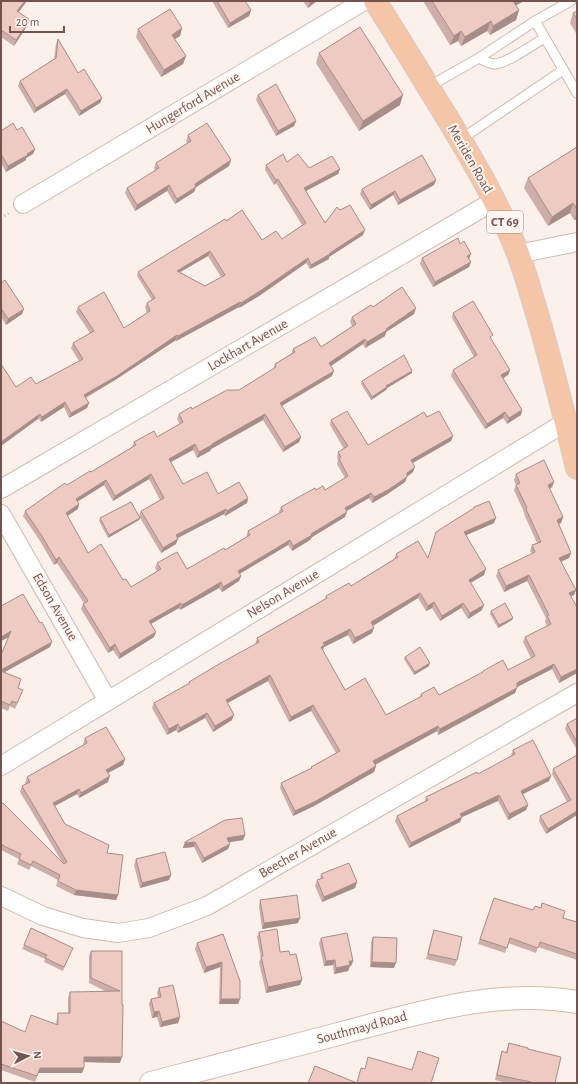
<svg xmlns="http://www.w3.org/2000/svg" width="578" height="1084" font-family="'Alegreya Sans',sans-serif">
	<style>
		.lines { fill: none; stroke-linecap: round; stroke-linejoin: round }
		.service-casing { stroke: #cfb9b2; stroke-width: 11 }
		.minor-casing { stroke: #cfb9b2; stroke-width: 20 }
		.secondary-casing { stroke: #d5b9b3; stroke-width: 24 }
		.primary-casing { stroke: #d6cbca; stroke-width: 24 }
		.path { stroke: #d5aca6; stroke-width: 2.5; stroke-dasharray: 1 3; stroke-linecap: butt }
		.service { stroke: #fff; stroke-width: 9 }
		.minor { stroke: #fff; stroke-width: 18 }
		.secondary { stroke: #fff; stroke-width: 22 }
		.primary { stroke: #f5c5a7; stroke-width: 22 }
		.wall { fill: #ceaea8; fill-rule: evenodd }
		.shaded-wall { fill: #a78d88 }
		.building { fill: #efcac3; stroke: #a78d88; fill-rule: evenodd }
		.labels { text-anchor: middle; dominant-baseline: central; stroke-width: 4; stroke-linejoin: round; paint-order: stroke }
		.shield { fill: #fef5f0; stroke: #9e847f; stroke-width: 1 }
		.shield-label { font-size: 13px; font-weight: bold; fill: #75534e }
		.street-label { font-size: 14px; fill: #75534e; stroke: #fef5f0 }
	</style>
	<rect width="100%" height="100%" fill="#fbf0ea"/>
	<g class="lines">
		<defs>
			<g id="service">
				<path d="M571 1 535 21 577 93"/>
				<path d="M479 58 535 21"/>
				<path d="M428 87 479 58C484 61 488 63 494 64 506 64 533 45 544 38"/>
				<path d="M460 140 563 70"/>
			</g>
			<g id="minor">
				<path d="M23 204 364 1"/>
				<path d="M518 254 577 242"/>
				<path d="M1 489 494 201"/>
				<path d="M1 514 108 701"/>
				<path d="M1 766 566 422"/>
				<path d="M1 896 43 916 83 928 118 933 149 928 207 906 577 693"/>
			</g>
			<path id="secondary" d="M151 1083C214 1067 278 1050 342 1033 419 1013 497 988 577 1002"/>
			<path id="primary" d="M375 1C400 40 424 80 448 119 471 158 495 197 512 239 522 261 528 284 535 307 551 360 564 414 577 468"/>
		</defs>
		<use href="#service" class="service-casing"/>
		<use href="#minor" class="minor-casing"/>
		<use href="#secondary" class="secondary-casing"/>
		<use href="#primary" class="primary-casing"/>
		<path class="path" d="M1 218 9 213"/>
		<use href="#service" class="service"/>
		<use href="#minor" class="minor"/>
		<use href="#secondary" class="secondary"/>
		<use href="#primary" class="primary"/>
	</g>
	<g class="wall">
		<path d="M1 1H27L18 12 30 20 27 26 14 46 1 37Z"/>
		<path d="M212 1H245L251 10 249 16 228 28Z"/>
		<path d="M303 1H317L308 8Z"/>
		<path d="M423 1H524L516 5 519 10 516 20 490 35 487 31 461 46 458 41 450 45Z"/>
		<path d="M577 11V35L570 23 573 13Z"/>
		<path d="M182 28 180 36 175 39 186 56 183 64 161 77 136 37 138 29Z"/>
		<path d="M58 39 78 73 102 98 100 103 79 116 65 94 34 113 18 86 20 81 54 59 56 44Z"/>
		<path d="M319 53 400 105 359 131 316 63Z"/>
		<path d="M258 95 296 121 294 126 276 136 256 100Z"/>
		<path d="M17 130 35 149 33 154 26 158V160L6 172 1 163V131Z"/>
		<path d="M188 135 231 160 229 166 196 187 194 192 175 204 167 191 135 211 125 193 127 188 155 171 154 168 156 163 187 143 186 141Z"/>
		<path d="M577 147V219L574 220 570 213 548 226 524 188 528 178Z"/>
		<path d="M287 162 309 168 340 169 338 174 306 191 325 223 363 235 329 257V259L310 269 306 263 259 296 239 308V307L176 341V340L115 380 86 398 89 403 87 408 69 418 64 407 41 422 16 387 36 384 79 361 71 348 73 343 90 333 76 312 78 307 124 328 147 313 145 307 147 303 152 300 137 276 138 272 226 221 262 240 282 239 302 225 276 183 274 185 265 170 266 165ZM208 256 221 277 205 286 180 272Z"/>
		<path d="M436 180 434 185 398 205 393 195 370 210 360 194 362 189Z"/>
		<path d="M422 258 469 259 471 262 469 267 433 287 420 264Z"/>
		<path d="M1 283 22 314 6 325 1 317Z"/>
		<path d="M373 307 414 314 386 332 385 336 365 348 363 344 331 366 332 376 282 406 301 437 299 442 283 452 263 420 211 449 210 451 197 458 193 450 171 462 183 484 218 494 248 498 247 503 225 516 224 514 177 538 176 544 161 553 139 516 141 511 160 500 149 479 113 501 104 485 78 501V509L67 516 88 553 123 580 131 587 157 571 155 568 157 563 187 569 225 550 246 537 248 531 279 513V512L281 507 316 490H325L345 478 337 464 338 460 337 457 338 452 344 449 330 425 331 420 368 445 427 417 453 436 451 441 413 463V472L407 477 405 482 386 495 372 503 369 498 346 511 345 517 312 537 310 540 292 551 288 545 239 574 241 576 239 581 222 592 219 588 185 607 180 610 179 608 151 624 154 637 119 659 113 650 108 653 81 609 83 604 84 603 57 563 54 565 40 541 23 516 25 511 67 485 91 472 132 447 134 442 157 437 180 424 177 419 179 414 192 409 239 390 273 369 275 364 291 354 293 349 321 347 352 326 350 322 352 317Z"/>
		<path d="M453 313 491 340 510 370 508 375 503 378 522 410 521 415 507 424 503 418 485 429 451 376 453 370 474 357 452 318Z"/>
		<path d="M412 371V373L387 388 386 390 371 400 361 384 362 381Z"/>
		<path d="M516 474 554 482 552 487 550 489 563 517 561 523 559 524 571 553 569 558 561 562 576 590 574 595 571 596 577 673 559 683 552 669 517 687 515 693 466 720 438 735 437 731 375 765 376 766 374 772 314 806 293 816 280 788 281 783 311 768V767L336 753 311 711 289 722 268 681 227 703 232 720 213 732 205 718 178 733 176 730 167 735 152 708 154 703 189 683V682L255 645V644L257 638 325 599 326 596 351 586 394 559 396 554 428 557 436 532 473 509 474 507 494 523 466 535 484 575 470 583 482 610 468 619 461 608 440 621 432 608 426 611 418 598 373 626 372 633 353 644 348 635 324 647 322 650 345 690 386 715 419 698 421 694 439 695 482 673 483 671 508 670 531 658 523 642 525 637 547 626 545 622 546 618 527 581 504 592 496 576 498 570 532 554 530 551 532 545 537 543 524 514V512L514 490 516 485 514 480Z"/>
		<path d="M100 518H140L139 520 108 538 99 521Z"/>
		<path d="M1 606 50 647 5 672 18 688 21 695 15 709 10 706 8 711 1 708V655L9 637 1 641Z"/>
		<path d="M491 611 513 618 512 620 498 628 490 614Z"/>
		<path d="M405 657 429 666 414 675 404 659Z"/>
		<path d="M577 718V750L565 729 567 724Z"/>
		<path d="M85 738 125 759 123 765 108 773V782L79 798 77 794 54 806 65 824 107 853 118 895 116 900 74 895 56 886 58 880 31 866 29 870 17 864 19 859 1 850V805L62 862 20 792 22 786 26 784 25 783 27 777 83 745V744Z"/>
		<path d="M513 750 551 776 549 781 523 794 528 805 526 810 508 820 498 801 462 817 460 822 409 848 395 821 397 816 425 801 426 797 478 774 512 756 511 755Z"/>
		<path d="M577 755V815L546 834 539 821 540 816 567 802 552 774 553 769Z"/>
		<path d="M245 835 243 840 229 842 228 849 202 863 194 847 183 848V847L185 842Z"/>
		<path d="M136 859 171 875 169 880 140 888 134 865Z"/>
		<path d="M321 874 357 882 355 888 322 902 315 886 317 880 320 879Z"/>
		<path d="M494 898 533 910 577 922V960L538 947 536 953 508 943 505 953 478 944Z"/>
		<path d="M260 900 298 923 262 929 259 906Z"/>
		<path d="M434 930 457 960 455 966 426 959 432 935Z"/>
		<path d="M259 932 280 952 290 955 302 980 300 985 266 993 259 962 261 958 257 937Z"/>
		<path d="M223 934 240 999 238 1004H219L220 967 204 973 195 949 197 943Z"/>
		<path d="M373 937 394 968 370 967 371 942Z"/>
		<path d="M321 938 353 961 351 966H350L348 971 334 974 333 965 324 966 319 943Z"/>
		<path d="M24 945 71 952 63 971 44 962 45 959 22 949Z"/>
		<path d="M91 951H122L120 1063 84 1062V1068L82 1073H38L35 1082 1 1070V1021L25 1032 56 1024 57 1018 58 1013H68V998L70 992H107L89 983V956Z"/>
		<path d="M159 988 180 1017 178 1023 160 1027 157 1017 152 1018 149 1004 151 999 158 997 157 993Z"/>
		<path d="M509 1043 528 1049 555 1083H508L495 1080 500 1057 502 1051 506 1052Z"/>
	</g>
	<g class="shaded-wall">
		<path d="M25 1H27L15 17 17 11Z"/>
		<path d="M311 1H317L308 8 310 2Z"/>
		<path d="M513 1H524L509 9Z"/>
		<path d="M251 10 249 16 228 28 230 23Z"/>
		<path d="M519 10 516 20 490 35 493 26Z"/>
		<path d="M30 20 27 26 14 46 16 40Z"/>
		<path d="M491 21 487 31 461 46 465 37Z"/>
		<path d="M182 28 180 36 169 43 172 35Z"/>
		<path d="M461 31 458 41 450 45 454 36Z"/>
		<path d="M186 56 183 64 161 77 164 70Z"/>
		<path d="M67 89 65 94 34 113 36 108Z"/>
		<path d="M403 95 400 105 359 131 363 121Z"/>
		<path d="M102 98 100 103 79 116 81 111Z"/>
		<path d="M296 121 294 126 276 136 278 131Z"/>
		<path d="M35 149 33 154 26 158V160L6 172 8 166Z"/>
		<path d="M231 160 229 166 193 189 196 187 194 192 175 204 177 199 195 184Z"/>
		<path d="M340 169 338 174 302 193 304 188Z"/>
		<path d="M278 179 276 183 274 185 276 180Z"/>
		<path d="M436 180 434 185 398 205 400 200Z"/>
		<path d="M169 185 167 191 135 211 137 205Z"/>
		<path d="M395 191 393 195 370 210 371 205Z"/>
		<path d="M573 203 570 213 548 226 552 217Z"/>
		<path d="M577 213V219L574 220Z"/>
		<path d="M365 230 363 235 329 257V259L310 269 311 265Z"/>
		<path d="M210 251 208 256 175 275 177 271Z"/>
		<path d="M471 254 469 259 465 261 467 256Z"/>
		<path d="M308 258 306 263 259 296 239 308 241 303Z"/>
		<path d="M471 262 469 267 433 287 435 282Z"/>
		<path d="M240 302 239 307 176 341 178 336Z"/>
		<path d="M416 308 414 314 386 332 385 336 365 348 367 342 386 329Z"/>
		<path d="M24 309 22 314 6 325 8 319Z"/>
		<path d="M177 335 176 340 115 380 82 399 84 395Z"/>
		<path d="M365 339 363 344 328 368 329 363Z"/>
		<path d="M510 370 508 375 499 381 501 375Z"/>
		<path d="M334 371 332 376 278 408 280 403Z"/>
		<path d="M412 371V373L387 388 386 390 371 400 372 397 386 386Z"/>
		<path d="M65 402 64 407 41 422 42 417Z"/>
		<path d="M89 403 87 408 69 418 71 413Z"/>
		<path d="M522 410 521 415 507 424 509 418Z"/>
		<path d="M505 412 503 418 485 429 487 424Z"/>
		<path d="M40 414 38 419 1 446V442Z"/>
		<path d="M265 414 263 420 211 449 210 451 197 458 199 452 212 444Z"/>
		<path d="M453 436 451 441 409 465 411 460Z"/>
		<path d="M301 437 299 442 283 452 285 447Z"/>
		<path d="M195 444 193 450 167 464 169 459Z"/>
		<path d="M415 467 413 472 405 478 407 473Z"/>
		<path d="M151 474 149 479 113 501 115 496Z"/>
		<path d="M407 477 405 482 386 495 372 503 374 497Z"/>
		<path d="M106 480 104 485 74 504 76 499Z"/>
		<path d="M554 482 552 487 546 490 548 485Z"/>
		<path d="M371 493 369 498 343 513 345 508Z"/>
		<path d="M248 498 247 503 225 516 227 511Z"/>
		<path d="M79 504 78 509 64 518 66 513Z"/>
		<path d="M226 509 224 514 174 540 176 535Z"/>
		<path d="M347 512 345 517 312 537 310 540 292 551 293 546 311 534Z"/>
		<path d="M563 517 561 523 555 525 557 520Z"/>
		<path d="M140 518 139 520 108 538 109 535Z"/>
		<path d="M496 518 494 523 462 537 464 532Z"/>
		<path d="M178 539 176 544 161 553 163 548Z"/>
		<path d="M290 540 288 545 236 576 238 571Z"/>
		<path d="M571 553 569 558 557 563 559 558Z"/>
		<path d="M59 557 57 563 54 565 56 560Z"/>
		<path d="M486 569 484 575 467 585 469 580Z"/>
		<path d="M529 575 527 581 504 592 506 586Z"/>
		<path d="M241 576 239 581 222 592 223 587Z"/>
		<path d="M221 582 219 588 180 610 182 605Z"/>
		<path d="M576 590 574 595 567 598 569 593Z"/>
		<path d="M420 593 418 598 369 628 371 622Z"/>
		<path d="M434 602 432 608 426 611 428 606Z"/>
		<path d="M181 603 179 608 147 626 149 621Z"/>
		<path d="M463 603 461 608 440 621 442 616Z"/>
		<path d="M484 605 482 610 468 619 470 613Z"/>
		<path d="M513 618 512 620 498 628 499 625Z"/>
		<path d="M374 628 372 633 353 644 355 638Z"/>
		<path d="M350 629 348 635 324 647 323 650 321 647 323 643Z"/>
		<path d="M11 631 9 637 1 641V637Z"/>
		<path d="M156 632 154 637 119 659 120 654Z"/>
		<path d="M52 642 50 647 1 674V670Z"/>
		<path d="M115 644 113 650 108 653 110 648Z"/>
		<path d="M430 663 429 666 414 675 415 672Z"/>
		<path d="M554 664 552 669 515 688 517 683Z"/>
		<path d="M577 669V673L559 683 561 677Z"/>
		<path d="M270 675 268 681 224 705 226 700Z"/>
		<path d="M517 688 515 693 438 735 440 729Z"/>
		<path d="M313 705 311 711 289 722 291 717Z"/>
		<path d="M207 713 205 718 178 733 180 728Z"/>
		<path d="M234 715 232 720 213 732 215 726Z"/>
		<path d="M178 724 176 730 167 735 169 729Z"/>
		<path d="M438 726 437 731 371 767 373 761Z"/>
		<path d="M125 759 123 765 104 775 106 770Z"/>
		<path d="M376 766 374 772 314 806 293 816 295 811Z"/>
		<path d="M110 776 108 782 79 798 81 793Z"/>
		<path d="M551 776 549 781 519 796 521 791Z"/>
		<path d="M79 789 77 794 51 808 53 803Z"/>
		<path d="M499 795 498 801 462 817 460 822 409 848 411 843 460 814Z"/>
		<path d="M528 805 526 810 508 820 509 814Z"/>
		<path d="M577 811V815L546 834 548 829Z"/>
		<path d="M245 835 243 840 225 843 227 838Z"/>
		<path d="M195 842 194 847 183 848 185 843Z"/>
		<path d="M230 844 228 849 202 863 204 858Z"/>
		<path d="M171 875 169 880 140 888 142 883Z"/>
		<path d="M357 882 355 888 322 902 324 897Z"/>
		<path d="M76 890 118 895 116 900 74 895Z"/>
		<path d="M300 918 298 923 262 929 264 923Z"/>
		<path d="M335 960 333 965 324 966 326 961Z"/>
		<path d="M349 961H353L351 966H350L348 971 334 974 336 968Z"/>
		<path d="M222 962 220 967 204 973 206 967Z"/>
		<path d="M372 962 396 963 394 968 370 967Z"/>
		<path d="M302 980 300 985 266 993 268 987Z"/>
		<path d="M221 999H240L238 1004H219Z"/>
		<path d="M159 1011 157 1017 152 1018 154 1012Z"/>
		<path d="M180 1017 178 1023 160 1027 162 1022Z"/>
		<path d="M84 1057H122L120 1063 82 1062Z"/>
		<path d="M40 1068H84L82 1073H38Z"/>
	</g>
	<g class="building">
		<path d="M1 1H25L17 11 30 20 16 40 1 30Z"/>
		<path d="M217 1H245L251 10 230 23Z"/>
		<path d="M432 1H513L519 10 493 26 491 21 465 37 461 31 454 36Z"/>
		<path d="M170 9 182 28 172 35 186 56 164 70 138 29Z"/>
		<path d="M577 11V19L573 13Z"/>
		<path d="M360 27 403 95 363 121 319 53Z"/>
		<path d="M58 39 78 73 84 69 102 98 81 111 67 89 36 108 20 81 56 58Z"/>
		<path d="M276 84 296 121 278 131 258 95Z"/>
		<path d="M13 123 17 130 22 127 35 149 27 154 28 155 8 166 1 154V141L2 140 1 138V131Z"/>
		<path d="M207 123 231 160 195 184 196 187 177 199 169 185 137 205 127 188 159 168 156 163 191 141 188 135Z"/>
		<path d="M577 147V209L573 203 552 217 528 178Z"/>
		<path d="M283 154 287 162 298 154 309 168 332 156 340 169 304 188 325 223 337 207 340 210 350 205 365 230 330 253V254L311 265 308 258 260 291 241 303 240 302 178 336 177 335 117 376 84 395 89 403 71 413 65 402 42 417 40 414 1 442V364L16 387 31 377 36 384 83 359 73 343 94 331 78 307 104 292 124 328 150 311 147 303 155 298 138 272 210 228 225 219 226 221 242 210 262 240 276 231 282 239 306 223 278 179 276 180 266 165ZM210 251 225 275 205 286 177 271Z"/>
		<path d="M422 155 436 180 400 200 395 191 371 205 362 189Z"/>
		<path d="M458 238 460 244 464 241 471 254 467 256 471 262 435 282 422 258Z"/>
		<path d="M5 280 24 309 8 319 1 308V283Z"/>
		<path d="M402 287 416 308 386 329 387 330 367 342 365 339 329 363 334 371 280 403 301 437 285 447 265 414 212 444V445L199 452 195 444 169 459 183 484 207 472 218 494 239 482 248 498 227 511 226 509 176 535 178 539 163 548 141 511 164 498 151 474 115 496 106 480 76 499 79 504 66 513 88 553 101 544 123 580 126 579 131 587 161 569 157 563 177 552 187 569 224 548 225 550 250 535 248 531 283 511 281 507 315 488 316 490 323 486 325 490 348 476 339 459 341 457 338 452 348 446 331 420 347 411 368 445 424 412 427 417 439 411 453 436 411 460 415 467 407 473V477L388 490 374 497 371 493 345 508 347 512 311 534 312 535 293 546 290 540 238 571 241 576 223 587 221 582 187 602 182 605 181 603 149 621 156 632 120 654 115 644 110 648 83 604 88 601 59 557 56 560 42 536 25 511 65 483 67 485 90 471 91 472 136 445 134 442 154 431 157 437 183 422 179 414 191 407 192 409 227 390H239L276 367 275 364 295 352 293 349 315 337 321 347 356 324 352 317 371 305 373 307Z"/>
		<path d="M473 301 493 335 490 337 510 370 501 375 522 410 509 418 505 412 487 424 453 370 477 355 453 313Z"/>
		<path d="M404 355 412 371 386 386 387 387 372 397 362 381Z"/>
		<path d="M544 460 554 482 548 485 563 517 557 520 571 553 559 558 576 590 569 593 577 607V669L561 677 554 664 517 683V688L468 714 440 729 438 726 373 761 376 766 316 801 295 811 281 783 312 768 311 767 340 751 313 705 291 717 270 675 226 700 234 715 215 726 207 713 180 728 178 724 169 729 154 703 190 683 189 682 219 664 259 642 257 638 327 598 326 596 349 583 351 586 398 557 396 554 418 541 428 558 436 532 474 508V507L489 501 496 518 464 532 486 569 469 580 484 605 470 613 463 603 442 616 434 602 428 606 420 593 371 622 374 628 355 638 350 629 323 643 325 645 321 647 345 690 365 678 386 715 422 696 421 694 434 687 439 695 483 672V671L503 660 508 670 535 656 525 637 551 624 547 616 549 615 529 575 506 586 498 570 535 552 532 545 541 542 526 509 527 508 516 485 520 483 516 474Z"/>
		<path d="M131 502 140 518 109 535 100 518Z"/>
		<path d="M23 594 40 623 42 622 52 642 1 670V655L11 631 1 637V606Z"/>
		<path d="M505 603 513 618 499 625 491 611Z"/>
		<path d="M420 647 430 663 415 672 405 657Z"/>
		<path d="M1 671 21 679 18 688 23 690 17 703 12 701 10 705 1 701Z"/>
		<path d="M577 718V742L567 724Z"/>
		<path d="M106 727 125 759 106 770 110 776 81 793 79 789 53 803 65 824 109 845 107 853 123 855 118 895 76 890 58 881 60 875 33 861 31 865 19 859 21 854 4 846 1 843V805L3 803 64 864 67 862 22 786 30 782 27 777 87 743 85 738Z"/>
		<path d="M533 740 551 776 521 791 528 805 509 814 499 795 460 814 462 817 411 843 397 816 428 800 426 797 477 772 478 774 515 754 513 750Z"/>
		<path d="M577 755V811L548 829 540 816 571 800 553 769Z"/>
		<path d="M242 818 245 835 227 838 230 844 204 858 195 842 185 843V842L225 820Z"/>
		<path d="M165 852 171 875 142 883 136 859Z"/>
		<path d="M349 863 357 882 324 897 317 880 323 878 321 874Z"/>
		<path d="M297 895 300 918 264 923 260 900Z"/>
		<path d="M494 898 533 910 535 906 541 908 542 903 565 911 563 918 577 922V954L540 942 538 948 510 938 507 948 480 939Z"/>
		<path d="M31 928 73 948 64 967 45 958 47 955 24 945Z"/>
		<path d="M277 929 280 952 289 951 290 955 296 954 302 980 268 987 261 956H263L259 932Z"/>
		<path d="M434 930 462 937 457 960 428 954Z"/>
		<path d="M347 933 353 961H349L350 965 336 968 335 960 326 961 321 938Z"/>
		<path d="M223 934 240 981V999H221L222 962 206 967 197 943Z"/>
		<path d="M373 937 397 938 396 963 372 962Z"/>
		<path d="M91 951H122V1005H123L122 1057H84V1068H40L37 1076 1 1064V1021L25 1032 31 1015 58 1025V1013H70V992L120 991 91 978Z"/>
		<path d="M173 985 180 1017 162 1022 159 1011 154 1012 151 999 161 997 159 988Z"/>
		<path d="M509 1043 528 1048V1049L561 1057 555 1083H530L531 1082 497 1075 502 1051 507 1053Z"/>
		<path d="M418 1051 439 1058 431 1083H428L424 1082V1083H308L315 1066 357 1083 361 1068 365 1069 368 1057 412 1070Z"/>
	</g>
	<g class="labels">
		<rect class="shield" x="487" y="211" width="36" height="22" rx="3"/>
		<g class="shield-label">
			<text x="505" y="222">CT 69</text>
		</g>
		<g class="street-label">
			<text transform="translate(193 103) rotate(-31)">Hungerford Avenue</text>
			<text transform="translate(470 159) rotate(60)">Meriden Road</text>
			<text transform="translate(248 345) rotate(-30)">Lockhart Avenue</text>
			<text transform="translate(283 594) rotate(-31)">Nelson Avenue</text>
			<text transform="translate(55 607) rotate(60)">Edson Avenue</text>
			<text transform="translate(298 853) rotate(-30)">Beecher Avenue</text>
			<text transform="translate(362 1028) rotate(-15)">Southmayd Road</text>
		</g>
	</g>
	<rect width="578" height="1084" fill="none" stroke="#75534e" stroke-width="4"/>
	<g transform="translate(28 1056) rotate(84)" stroke="#fef5f0" stroke-width="3" paint-order="stroke">
	<path d="M0-3L7 15L0 10L-7 15Z" fill="#75534e"/>
	<text y="-6" font-size="11" font-weight="bold" text-anchor="middle" fill="#75534e">N</text>
	</g>
	<path d="M10 26v6h54v-6" fill="none" stroke="#75534e" stroke-width="2"/>
	<text x="16" y="26" font-size="12" fill="#75534e" stroke="#fef5f0" stroke-width="3" paint-order="stroke">20 m</text>
</svg>
